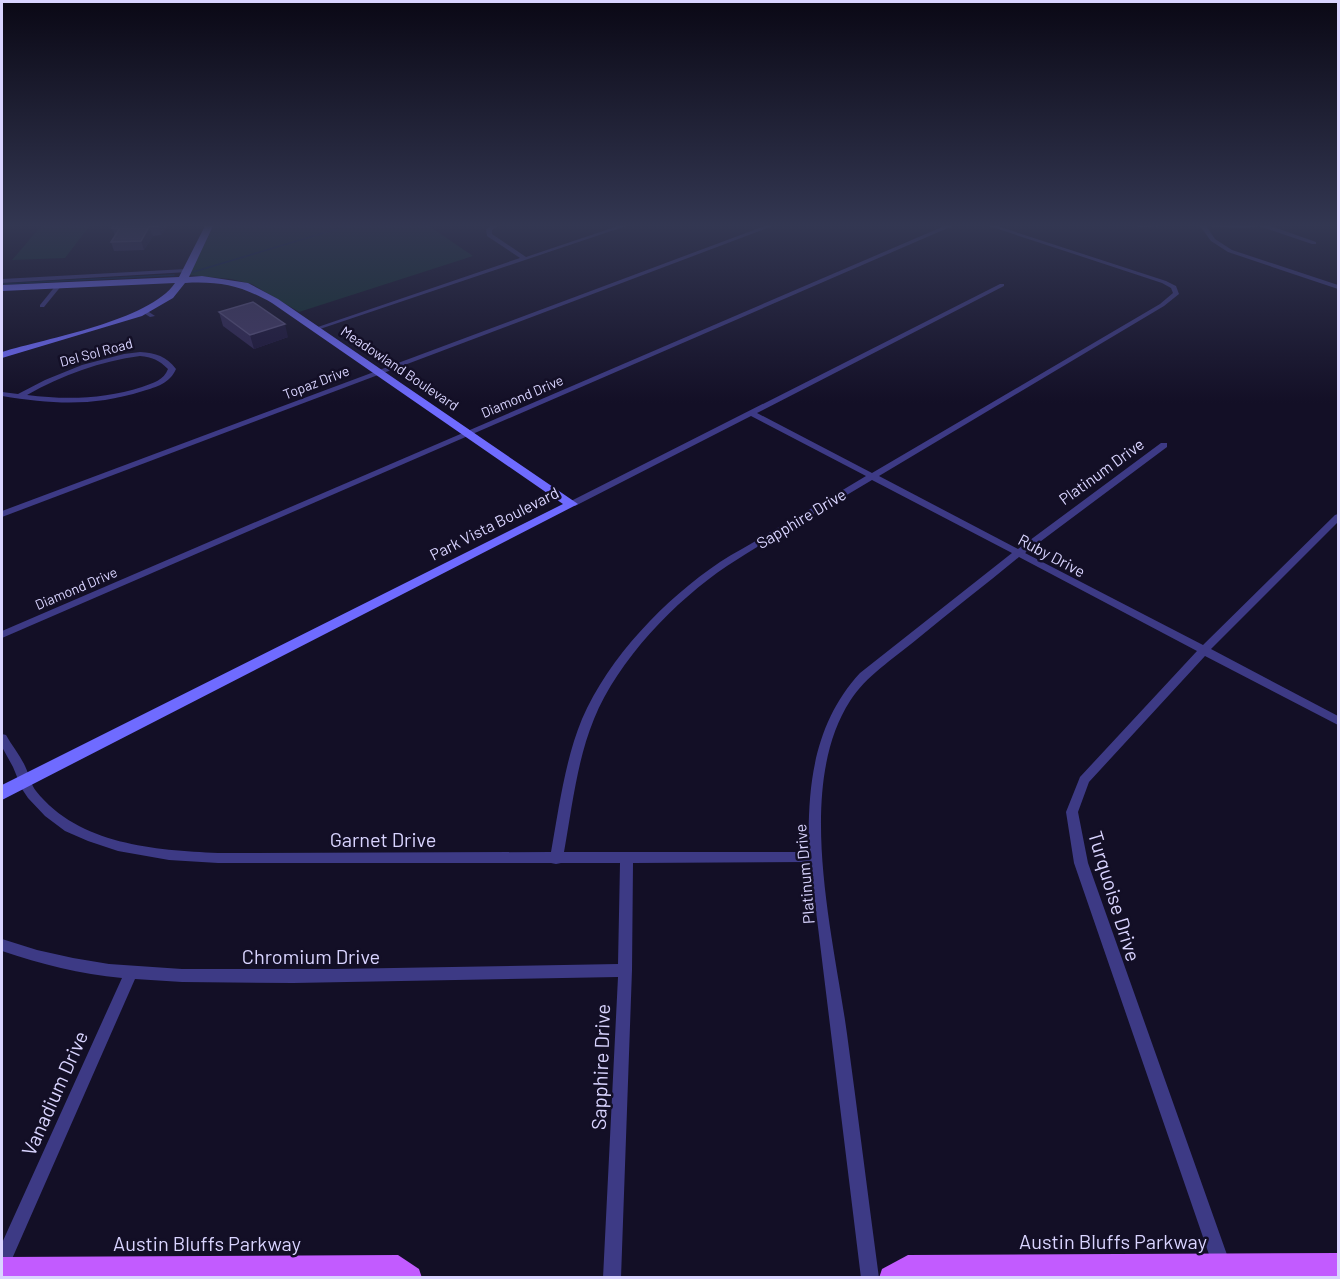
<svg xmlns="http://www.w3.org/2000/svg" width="1340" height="1279" font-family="Barlow,sans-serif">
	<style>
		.green { fill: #12302f }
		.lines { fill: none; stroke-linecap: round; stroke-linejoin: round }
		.stream { stroke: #0c2248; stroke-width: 1.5 }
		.street { fill: #3d3a85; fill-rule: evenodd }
		.secondary { fill: #6f6bff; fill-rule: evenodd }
		.primary { fill: #c25bff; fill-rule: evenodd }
		.wall { fill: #312854 }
		.shaded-wall { fill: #1d163a }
		.building { fill: #433a66; stroke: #5a527e; stroke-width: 1.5 }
		.labels { text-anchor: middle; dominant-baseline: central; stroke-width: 5; stroke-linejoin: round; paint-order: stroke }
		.far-street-label { font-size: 14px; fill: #d9d4ff; stroke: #130f26 }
		.street-label { font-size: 16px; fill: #d9d4ff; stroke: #130f26 }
		.near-street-label { font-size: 20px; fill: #d9d4ff; stroke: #130f26 }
	</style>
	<rect width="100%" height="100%" fill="#130f26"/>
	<g class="green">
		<path d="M43 224H91L65 258 12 260Z"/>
		<path d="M215 224H426L473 256 299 312 252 284 231 279 189 275Z"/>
	</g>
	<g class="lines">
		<g class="stream">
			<path d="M193 272 354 224"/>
			<path d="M2 284 174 275"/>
		</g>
		<g class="street">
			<path d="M494 224H501L492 230V234L526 257 624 224H632L317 330 312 329 520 258 487 236 486 229Z"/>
			<path d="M770 224H778L2 517V511Z"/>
			<path d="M949 224H957L2 638V631Z"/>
			<path d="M983 224H991L1166 281 1176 286 1179 294 1164 306 879 476 1018 549 1161 443H1167V447L1025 553 1203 645 1335 515 1338 514V522L1211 649 1338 716V725L1205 656 1089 782 1078 812 1088 863 1231 1266 1228 1272 1222 1275 1216 1272 1213 1266 1074 863 1066 812 1080 777 1197 651 1019 557C985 585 950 612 916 640 893 659 866 676 850 701 794 788 834 937 847 1034 858 1115 868 1196 879 1278H861L810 862 633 863 632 970 621 1278H603L618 977 293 983 182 982 135 979 8 1268 2 1271V1243L122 978C80 974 41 964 2 951V939L37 950 73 958 109 964 182 969H335L618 964 620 863H561L556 864 551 863H218L169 860 118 851 88 841 65 831 45 816 28 798 22 789 13 767 2 747V734L6 735C12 746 20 755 25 766 29 774 31 785 36 791 79 845 155 850 218 853L551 852C559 808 565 760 582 719 609 657 665 599 720 562 735 552 752 544 767 534 800 515 833 496 866 476L751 416 575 506H569L568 504 569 502 1000 284H1004V286L757 413 872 473 1160 304 1173 293 1171 288 1162 283ZM872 480 1012 553 860 673C814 723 807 786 809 852H564C572 808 577 760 594 719 618 660 675 601 727 566 774 535 824 509 872 480Z"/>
			<path d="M1137 224H1161L1158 226 1139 227 1137 226Z"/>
			<path d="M1183 224H1265L1316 242V244H1312L1259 226 1243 228 1206 226 1215 239 1232 250 1338 285V289L1228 252 1211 241 1200 226H1186Z"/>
			<path d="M186 269 188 270V272L2 283V279Z"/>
			<path d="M57 284 62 285 44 307H40V305Z"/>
			<path d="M142 310H146L155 316 150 317 142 312Z"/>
			<path d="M140 352C156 353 166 356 176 369 170 383 157 387 143 391 92 407 53 404 2 396V392L18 394 45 380 82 365 124 354ZM140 356C152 357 159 360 168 369 164 380 153 383 142 387 104 399 67 400 27 395 62 375 101 361 140 356Z"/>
		</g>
		<path class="secondary" d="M206 224H214L189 277 202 276 248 283 278 299 578 504 2 800V785L563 504 272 303C242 286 220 281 185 283L173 298 142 316 2 358V352C47 338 149 321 175 283L2 291V285L179 277Z"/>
		<g class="primary">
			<path d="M1338 1253V1278H879L882 1269 908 1255Z"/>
			<path d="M398 1255 419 1269 422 1278H2V1257Z"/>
		</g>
	</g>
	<g class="wall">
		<path d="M115 224H174H168L161 235 153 236 144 250 114 251 111 242 115 236 112 228Z"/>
		<path d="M219 312 288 337 254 349 223 326Z"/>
	</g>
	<g class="shaded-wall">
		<path d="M160 224H168L161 235 158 226Z"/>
		<path d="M149 227 153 236 144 250 141 241Z"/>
		<path d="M285 324 288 337 254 349 250 335Z"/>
	</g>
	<g class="building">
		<path d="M115 224H160L158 226 149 227 141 241 111 242 120 228H112Z"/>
		<path d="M253 302 285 324 250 335 219 312Z"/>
	</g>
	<linearGradient id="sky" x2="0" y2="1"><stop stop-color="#0a0815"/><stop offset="0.56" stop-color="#333752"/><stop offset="1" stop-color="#333752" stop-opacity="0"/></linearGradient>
	<rect width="1340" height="403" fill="url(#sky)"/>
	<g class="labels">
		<g class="far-street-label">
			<text transform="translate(96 352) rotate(-15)">Del Sol Road</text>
			<text transform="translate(400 368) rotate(34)">Meadowland Boulevard</text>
			<text transform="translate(316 382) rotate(-21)">Topaz Drive</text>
			<text transform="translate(522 396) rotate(-23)">Diamond Drive</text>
			<text transform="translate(76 588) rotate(-23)">Diamond Drive</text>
		</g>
		<g class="street-label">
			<text transform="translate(1101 471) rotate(-36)">Platinum Drive</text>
			<text transform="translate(801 518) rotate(-31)">Sapphire Drive</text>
			<text transform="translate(494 523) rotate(-27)">Park Vista Boulevard</text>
			<text transform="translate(1052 555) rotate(28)">Ruby Drive</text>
			<text transform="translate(804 874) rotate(-95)">Platinum Drive</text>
		</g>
		<g class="near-street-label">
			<text x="383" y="839">Garnet Drive</text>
			<text transform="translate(1115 896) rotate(73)">Turquoise Drive</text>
			<text x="311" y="956">Chromium Drive</text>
			<text transform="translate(600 1067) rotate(-88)">Sapphire Drive</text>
			<text transform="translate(54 1093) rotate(-66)">Vanadium Drive</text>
			<text x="1113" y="1241">Austin Bluffs Parkway</text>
			<text x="207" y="1243">Austin Bluffs Parkway</text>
		</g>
	</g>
	<rect width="1340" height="1279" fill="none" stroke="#d9d4ff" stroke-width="6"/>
</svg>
